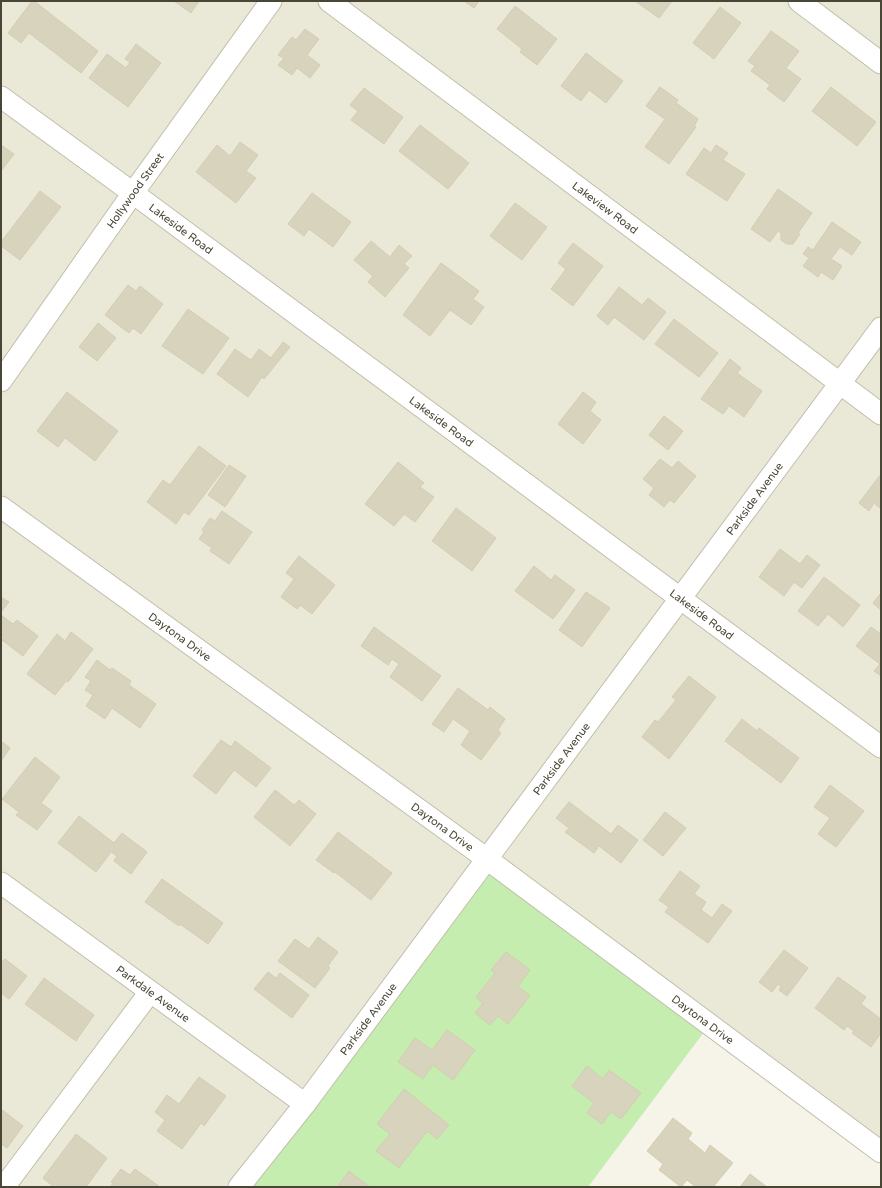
<svg xmlns="http://www.w3.org/2000/svg" width="882" height="1188" font-family="'Varela Round',sans-serif">
	<style>
		.residential { fill: #eae8d7 }
		.green { fill: #c5edaf }
		.building { fill: #d8d3bd; stroke: #d4cdb0 }
		.lines { fill: none; stroke-linecap: round; stroke-linejoin: round }
		.street-casing { stroke: #c2bfab; stroke-width: 23 }
		.street { stroke: #fff; stroke-width: 21 }
		.labels { text-anchor: middle; dominant-baseline: central; stroke-width: 4; stroke-linejoin: round; paint-order: stroke }
		.street-label { font-size: 11px; fill: #4a4636; stroke: #fff }
	</style>
	<rect width="100%" height="100%" fill="#f6f4e9"/>
	<path class="residential" d="M1 1H881V1151L710 1024 238 1187H1Z"/>
	<path class="green" d="M488 860 710 1024 588 1187H238Z"/>
	<g class="building">
		<path d="M32 1H34L98 51 81 73 29 33 21 43 8 33Z"/>
		<path d="M174 1H199L191 13Z"/>
		<path d="M464 1H479L474 8Z"/>
		<path d="M635 1H672L659 18Z"/>
		<path d="M515 6 557 39 537 65 520 52 522 49 497 29Z"/>
		<path d="M720 7 741 23 714 59 693 43Z"/>
		<path d="M305 29 319 39 307 55 320 65 310 78 297 68 292 75 278 65 284 58 278 55 292 37 296 40Z"/>
		<path d="M771 31 799 51 786 68 801 79 784 102 767 89 770 85 751 71 755 66 748 61Z"/>
		<path d="M136 44 161 63 128 107 89 78 107 54 126 68 130 62 125 59Z"/>
		<path d="M586 53 623 81 606 103 589 90 581 101 561 86Z"/>
		<path d="M660 87 678 100 676 103 698 119 694 126 696 127 669 164 645 147 665 119 646 106Z"/>
		<path d="M831 87 876 122 857 146 812 111Z"/>
		<path d="M364 88 403 117 384 144 351 120 358 111 350 105Z"/>
		<path d="M420 125 469 163 448 189 399 151Z"/>
		<path d="M240 142 258 155 246 171 256 178 236 203 196 172 217 145 230 156Z"/>
		<path d="M1 145 14 154 1 171Z"/>
		<path d="M716 145 728 153 723 160 745 174 727 201 686 174 704 148 711 153Z"/>
		<path d="M778 189 812 213 798 233 800 234 793 244H787L781 240V233L778 231 770 242 751 229Z"/>
		<path d="M40 191 61 207 20 260 1 246V242Z"/>
		<path d="M312 193 351 222 333 247 309 229 304 236 288 224Z"/>
		<path d="M515 203 547 227 522 260 490 236Z"/>
		<path d="M832 222 861 242 852 255 840 247 831 259 842 266 833 280 821 272 818 277 803 266 809 258 803 254 808 247 813 250Z"/>
		<path d="M371 241 390 257 399 245 412 256 404 264 409 268 385 297 368 282 373 276 354 260Z"/>
		<path d="M573 243 603 266 573 306 551 289 566 269 558 263Z"/>
		<path d="M441 263 479 291 473 299 484 307 471 325 450 310 430 336 403 315Z"/>
		<path d="M128 285 136 291 140 286 163 304 141 334 133 328 129 333 105 315Z"/>
		<path d="M619 287 642 305 648 298 666 312 644 340 614 317 608 325 597 316Z"/>
		<path d="M188 309 229 338 203 374 162 346Z"/>
		<path d="M674 319 718 353 699 377 655 344Z"/>
		<path d="M98 323 116 338 97 361 79 347Z"/>
		<path d="M283 342 290 347 264 379 262 377 248 397 217 374 235 349 251 360 259 349 271 358Z"/>
		<path d="M730 359 741 368 737 373 762 391 744 417 729 406 723 414 701 399Z"/>
		<path d="M67 392 118 431 95 461 65 438 58 447 37 431Z"/>
		<path d="M583 392 596 402 590 411 601 420 583 444 558 424Z"/>
		<path d="M664 416 683 431 668 450 649 435Z"/>
		<path d="M199 446 226 466 189 515 184 512 176 524 147 502 163 480 170 485Z"/>
		<path d="M660 459 672 468 678 461 696 476 674 503 670 500 664 507 649 495 654 488 643 479Z"/>
		<path d="M398 462 424 483 420 487 434 497 415 522 404 514 394 526 365 504Z"/>
		<path d="M229 465 246 476 225 507 208 495Z"/>
		<path d="M881 474V509L874 503 869 511 859 503Z"/>
		<path d="M456 508 496 538 472 571 432 541Z"/>
		<path d="M222 511 252 532 229 564 210 551 212 548 199 539 204 532 202 530 210 518 215 521Z"/>
		<path d="M780 549 800 564 807 555 820 565 802 588 794 582 784 596 759 577Z"/>
		<path d="M299 556 335 585 312 614 300 605 297 609 281 597 294 579 286 573Z"/>
		<path d="M534 566 551 580 555 575 575 590 553 619 515 591Z"/>
		<path d="M824 577 860 605 843 627 828 614 818 626 798 611Z"/>
		<path d="M586 592 610 608 582 647 559 630Z"/>
		<path d="M881 593V610L873 603Z"/>
		<path d="M1 597 9 602 1 612Z"/>
		<path d="M1 615 13 624 17 620 38 636 23 656 2 640 4 637 1 635Z"/>
		<path d="M374 627 441 676 422 701 390 677 399 664 392 659 388 665 361 646Z"/>
		<path d="M871 627 881 634V676L874 671 880 664 856 646Z"/>
		<path d="M71 632 93 649 68 682 66 681 55 695 27 674 57 634 65 641Z"/>
		<path d="M97 660 110 670 112 668 131 681 129 685 156 704 140 728 112 708 105 719 86 706 93 695 85 690 91 681 85 677Z"/>
		<path d="M689 676 716 697 669 759 642 737 655 720 658 722 676 700 672 697Z"/>
		<path d="M458 688 488 710 490 707 505 719 498 730 501 733 481 760 461 745 470 731 453 719 444 732 432 724Z"/>
		<path d="M742 719 757 731 759 728 799 758 781 783 725 741Z"/>
		<path d="M221 740 231 747 235 741 271 768 256 787 234 770 216 794 193 776Z"/>
		<path d="M1 741 10 748 1 761Z"/>
		<path d="M35 757 60 777 41 803 52 811 37 830 16 815 19 812 2 799Z"/>
		<path d="M830 785 864 811 836 847 818 834 830 818 814 807Z"/>
		<path d="M275 790 294 805 299 800 316 814 290 846 254 817Z"/>
		<path d="M569 802 611 834 618 825 638 840 621 863 599 846 594 853 565 832 569 828 556 818Z"/>
		<path d="M665 812 686 828 663 856 643 840Z"/>
		<path d="M79 816 114 843 122 833 147 852 131 874 114 861 117 856 111 852 96 872 58 843Z"/>
		<path d="M338 832 392 873 371 900 335 872 334 873 316 860Z"/>
		<path d="M680 871 700 886 694 894 706 902 701 910 712 918 722 904 732 911 708 943 665 912 669 907 659 900Z"/>
		<path d="M162 879 223 923 208 944 180 924 179 926 145 902Z"/>
		<path d="M318 937 338 952 328 966 330 968 315 988 278 961 295 939 309 949Z"/>
		<path d="M784 950 808 968 787 996 779 990 781 987 778 984 772 992 759 982Z"/>
		<path d="M506 952 530 970 518 986 530 996 508 1024 498 1016 490 1025 475 1013 483 1003 476 997 495 973 491 970Z"/>
		<path d="M5 959 27 976 9 999 1 993V963Z"/>
		<path d="M268 972 276 978 280 973 309 995 292 1018 254 989Z"/>
		<path d="M838 977 866 997 861 1004 881 1019V1033L871 1047 852 1033 854 1031 847 1026 844 1030 815 1008Z"/>
		<path d="M44 978 94 1015 76 1041 25 1004Z"/>
		<path d="M447 1030 475 1050 453 1080 433 1065 423 1079 398 1062 415 1038 432 1050Z"/>
		<path d="M587 1066 603 1079 609 1070 641 1093 621 1119 611 1112 602 1124 587 1113 594 1103 572 1086Z"/>
		<path d="M199 1077 226 1096 204 1126 201 1123 182 1149 157 1131 165 1120 155 1112 167 1095 179 1104Z"/>
		<path d="M404 1089 449 1125 437 1139 427 1131 399 1168 376 1151 390 1134 377 1124Z"/>
		<path d="M1 1109 23 1126 7 1148 1 1144Z"/>
		<path d="M673 1118 692 1133 688 1139 705 1153 710 1145 733 1163 713 1187H696L687 1180 681 1187 659 1170 663 1164 647 1151Z"/>
		<path d="M76 1134 107 1158 86 1187H54L43 1178Z"/>
		<path d="M121 1169 130 1175 135 1169 160 1187H113L111 1186 113 1183 111 1182Z"/>
		<path d="M349 1171 370 1187H337Z"/>
		<path d="M750 1174 767 1187H740Z"/>
	</g>
	<g class="lines">
		<defs>
			<g id="street">
				<path id="s1" d="M329 1 881 414"/>
				<path d="M799 1 881 63"/>
				<path id="s2" d="M1 97 133 193 881 747"/>
				<path id="s3" d="M1 381 133 193 271 1"/>
				<path id="s4" d="M1 507 487 859 881 1152"/>
				<path id="s5" d="M1 883 305 1104"/>
				<path d="M4 1187 150 992"/>
				<path id="s6" d="M239 1187 305 1104 881 328"/>
			</g>
		</defs>
		<use href="#street" class="street-casing"/>
		<use href="#street" class="street"/>
	</g>
	<g class="labels">
		<g class="street-label">
			<text stroke="none"><textPath href="#s3" startOffset="233">Hollywood Street</textPath></text>
			<text stroke="none"><textPath href="#s1" startOffset="345">Lakeview Road</textPath></text>
			<text stroke="none"><textPath href="#s2" startOffset="223">Lakeside Road</textPath></text>
			<text stroke="none"><textPath href="#s2" startOffset="547">Lakeside Road</textPath></text>
			<text stroke="none"><textPath href="#s6" startOffset="860">Parkside Avenue</textPath></text>
			<text stroke="none"><textPath href="#s2" startOffset="871">Lakeside Road</textPath></text>
			<text stroke="none"><textPath href="#s4" startOffset="221">Daytona Drive</textPath></text>
			<text stroke="none"><textPath href="#s6" startOffset="536">Parkside Avenue</textPath></text>
			<text stroke="none"><textPath href="#s4" startOffset="545">Daytona Drive</textPath></text>
			<text stroke="none"><textPath href="#s5" startOffset="188">Parkdale Avenue</textPath></text>
			<text stroke="none"><textPath href="#s6" startOffset="212">Parkside Avenue</textPath></text>
			<text stroke="none"><textPath href="#s4" startOffset="869">Daytona Drive</textPath></text>
		</g>
	</g>
	<rect width="882" height="1188" fill="none" stroke="#4a4636" stroke-width="4"/>
</svg>
